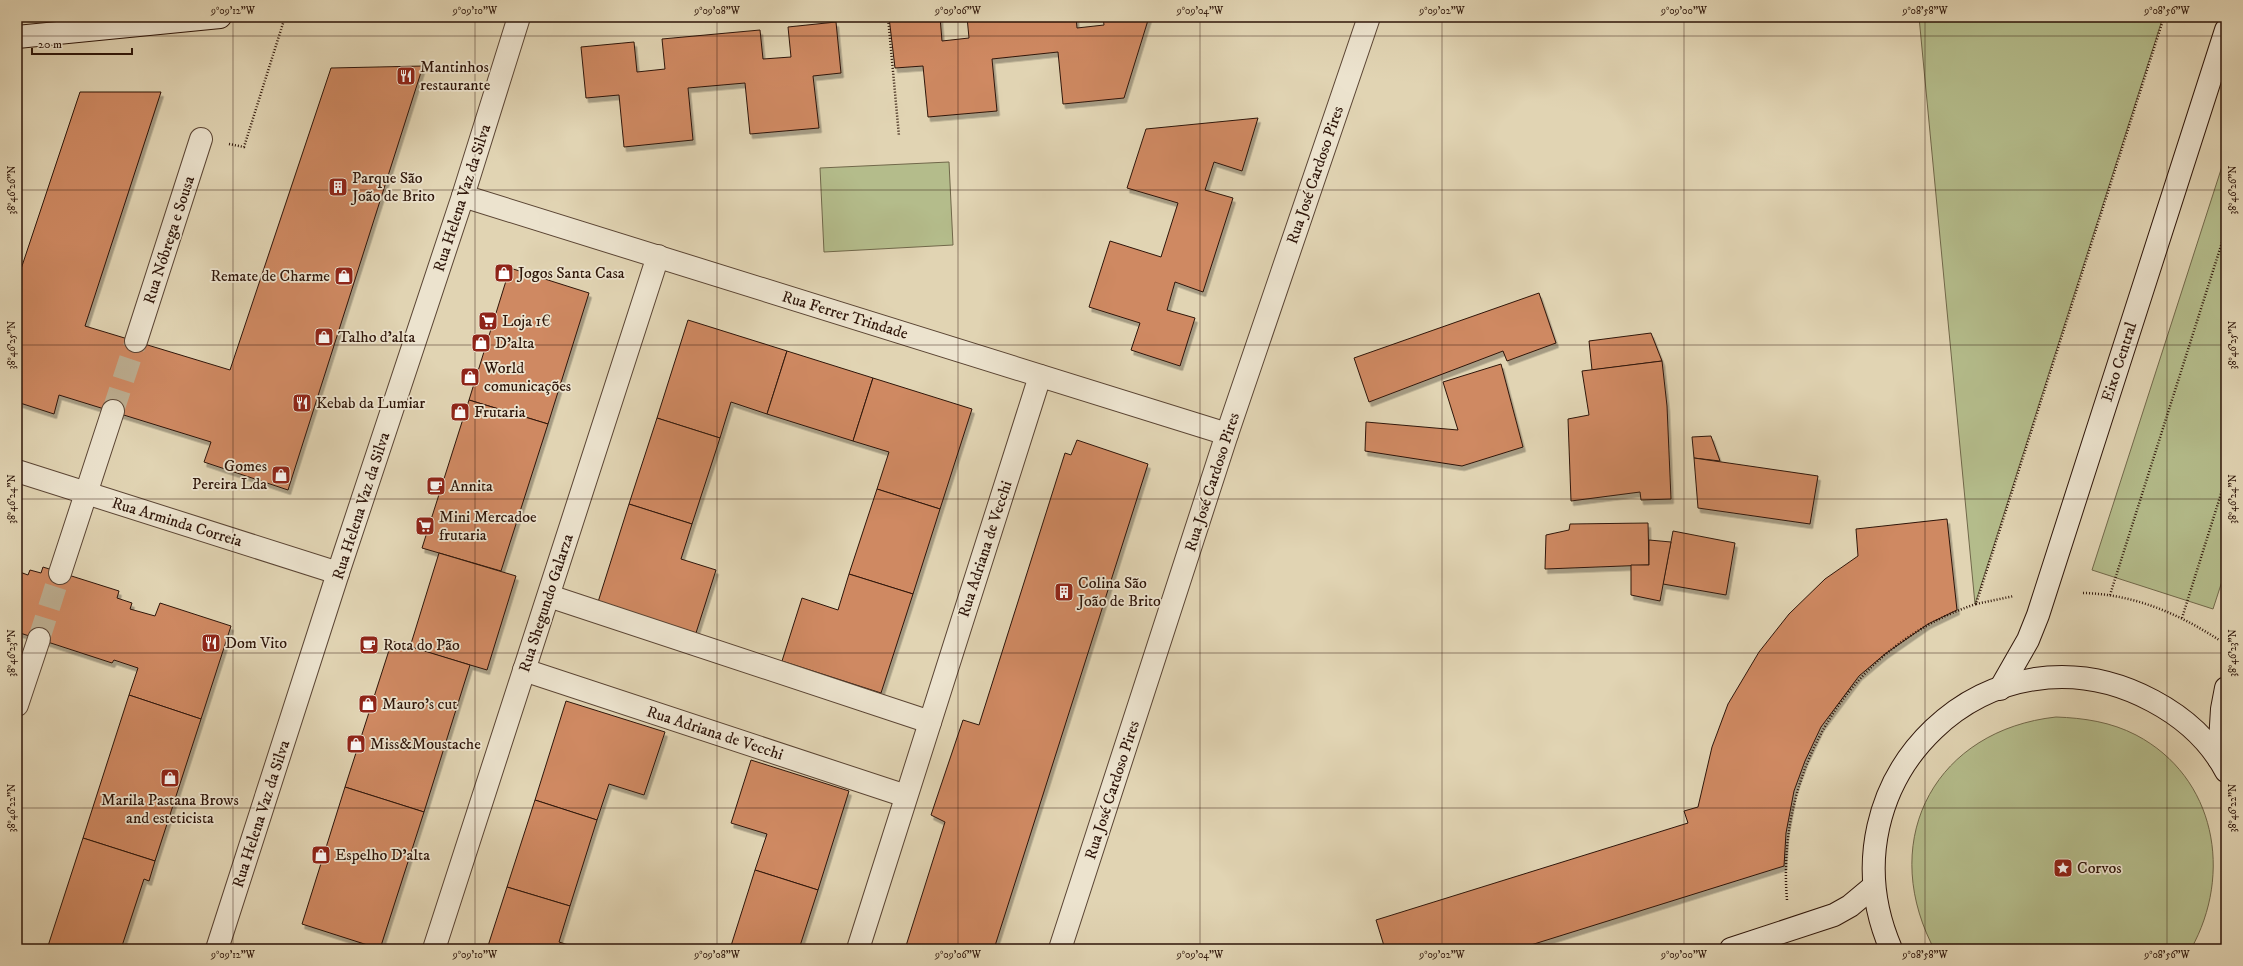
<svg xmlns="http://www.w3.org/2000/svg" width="2243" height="966" font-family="'IM FELL DW Pica',serif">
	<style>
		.green { fill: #b4bc8b; stroke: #71684a }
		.building { fill: #cf8962; stroke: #2e1509; filter: url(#shadow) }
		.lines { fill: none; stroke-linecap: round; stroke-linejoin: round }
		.street-tunnel { stroke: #bdae91; stroke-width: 22; stroke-dasharray: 22 11; stroke-linecap: butt }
		.street-casing { stroke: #5b4534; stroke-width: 24 }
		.secondary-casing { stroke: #2e1509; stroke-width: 24 }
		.path { stroke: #2e1509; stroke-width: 2.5; stroke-dasharray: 1 2; stroke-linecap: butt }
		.street { stroke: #ece3ce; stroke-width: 22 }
		.secondary { stroke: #ece3ce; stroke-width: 22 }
		.ticks { fill: none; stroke: #2e1509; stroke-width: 1; stroke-opacity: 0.45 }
		.labels { text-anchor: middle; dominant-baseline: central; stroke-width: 3.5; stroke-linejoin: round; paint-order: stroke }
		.poi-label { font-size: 16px; fill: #2e1509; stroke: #ece3ce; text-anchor: start }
		.street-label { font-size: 16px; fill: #2e1509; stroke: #ece3ce }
		.neatline { fill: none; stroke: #2e1509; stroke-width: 1.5 }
		.ticks-label { font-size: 10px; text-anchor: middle; fill: #2e1509 }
	</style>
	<defs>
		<filter id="shadow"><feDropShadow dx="2.5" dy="4.5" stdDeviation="0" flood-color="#0004"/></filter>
	</defs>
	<rect width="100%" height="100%" fill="#e1d4b3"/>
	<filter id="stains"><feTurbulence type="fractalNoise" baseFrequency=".005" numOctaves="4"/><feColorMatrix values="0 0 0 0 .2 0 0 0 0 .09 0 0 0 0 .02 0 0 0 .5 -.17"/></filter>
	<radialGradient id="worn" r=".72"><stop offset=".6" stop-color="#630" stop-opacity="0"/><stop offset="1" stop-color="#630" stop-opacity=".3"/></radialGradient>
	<g class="green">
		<path d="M1919 17H2163L1975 604Z"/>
		<path d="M2226 154V569L2213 609 2092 570Z"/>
		<path d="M949 162 953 245 824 252 820 168Z"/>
		<path d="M2056 717C2084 718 2111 722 2136 735 2216 777 2233 874 2191 949H1935L1931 943C1879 836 1937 730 2056 717Z"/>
	</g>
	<g class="building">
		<path d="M889 17H940L942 41 969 38 967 17H1076L1077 28 1104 25 1103 17H1149L1124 98 1063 104 1058 52 992 59 997 111 928 117 923 66 895 68Z"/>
		<path d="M836 22 841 73 813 76 819 128 750 134 745 83 688 88 693 140 624 147 619 95 586 98 581 47 634 42 637 72 665 69 662 39 760 30 763 59 791 57 788 27Z"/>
		<path d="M423 66 288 490 204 462 211 442 59 395 54 414 17 402V281L80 92H161L85 326 230 370 331 68Z"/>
		<path d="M1258 118 1242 171 1214 162 1205 190 1233 198 1203 292 1175 282 1167 310 1195 318 1180 366 1131 350 1140 323 1089 307 1110 241 1161 257 1178 203 1127 188 1146 129Z"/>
		<path d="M510 268 589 293 548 424 469 400Z"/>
		<path d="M1539 293 1556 343 1507 361 1503 351 1369 402 1354 358Z"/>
		<path d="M688 320 787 351 767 414 731 402 720 438 657 418Z"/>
		<path d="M1651 333 1662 361 1592 370 1589 341Z"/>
		<path d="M787 351 873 378 853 441 767 414Z"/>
		<path d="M1662 361 1667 406 1671 499 1641 500 1640 492 1571 501 1568 419 1589 415 1582 371Z"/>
		<path d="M1501 364 1523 447 1462 466 1365 451 1366 422 1458 430 1443 382Z"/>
		<path d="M873 378 972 409 940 509 877 489 889 452 853 441Z"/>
		<path d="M469 400 548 424 501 571 422 548Z"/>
		<path d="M657 418 720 438 692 524 629 504Z"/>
		<path d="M1711 436 1720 461 1694 458 1692 437Z"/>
		<path d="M1077 440 1148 464 994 949H905L945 822 931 815 963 720 979 725 1065 453 1071 455Z"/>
		<path d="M1694 458 1818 476 1810 524 1698 508Z"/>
		<path d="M877 489 940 509 913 594 849 574Z"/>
		<path d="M629 504 692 524 681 559 716 570 696 633 598 602Z"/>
		<path d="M1947 519 1957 610 1928 624 1885 654 1859 676 1821 727 1805 761 1794 791 1786 833 1784 866 1518 949H1385L1376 920 1688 823 1684 811 1698 807 1712 747 1728 704 1759 652 1789 614 1825 579 1858 556 1856 529Z"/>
		<path d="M1648 523 1649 565 1545 569 1546 535 1569 530 1570 524Z"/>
		<path d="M1673 531 1735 543 1726 595 1663 584Z"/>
		<path d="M1649 540 1671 542 1660 601 1631 595V565H1649Z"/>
		<path d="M439 553 516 576 487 670 410 647Z"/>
		<path d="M43 567 119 591 117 598 132 603 130 609 155 616 160 603 231 626 201 719 129 695 138 668 114 660 112 663 17 632V571L28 575 30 570 41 573Z"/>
		<path d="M849 574 913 594 881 693 782 661 802 598 838 610Z"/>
		<path d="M392 641 470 665 424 812 345 787Z"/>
		<path d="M129 695 201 719 155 861 83 838Z"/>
		<path d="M566 701 665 732 644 795 609 784 597 820 535 800Z"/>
		<path d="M751 760 849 791 818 890 755 870 767 834 731 823Z"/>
		<path d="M345 787 424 812 380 949 302 924Z"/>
		<path d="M535 800 597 820 570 906 507 887Z"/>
		<path d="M83 838 155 861 149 881 144 879 121 949H47Z"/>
		<path d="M755 870 818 890 799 949H730Z"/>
		<path d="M507 887 570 906 559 942 581 949H487Z"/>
	</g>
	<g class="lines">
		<g class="street-tunnel">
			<path d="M113 411 136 341"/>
			<path d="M39 639 60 573"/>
		</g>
		<defs>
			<g id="street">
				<path d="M463 196 1227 434"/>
				<path d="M136 341 201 139"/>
				<path d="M17 471 338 573"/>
				<path d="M60 573 113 411"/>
				<path d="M549 596 930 722"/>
				<path d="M524 670 906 796"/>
				<path d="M17 705 39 639"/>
				<path d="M217 949 338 573 463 196 519 17"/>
				<path d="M434 949 658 256"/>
				<path d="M858 949 1040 376"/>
				<path d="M1060 949 1227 434 1369 17"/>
			</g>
			<g id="secondary">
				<path d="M17 37 220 17"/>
				<path d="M2000 689 2028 640 2038 615 2226 30"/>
				<path d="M2219 759 2222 709 2226 688"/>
				<path d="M1731 949 1834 915 1850 906 1874 886"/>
				<path d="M1891 949C1818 780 1991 614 2153 701 2183 717 2210 741 2226 771"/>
			</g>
		</defs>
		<use href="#street" class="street-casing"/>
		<use href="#secondary" class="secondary-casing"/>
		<g class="path">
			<path d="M888 17 899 136"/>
			<path d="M229 144 244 147 285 17"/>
			<path d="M2083 593C2132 594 2178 613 2219 640"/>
			<path d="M2110 595 2226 230"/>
			<path d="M1976 604 2014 596"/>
			<path d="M2182 618 2226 478"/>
			<path d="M1787 900C1776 769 1849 646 1976 604L2164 17"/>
		</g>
		<use href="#street" class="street"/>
		<use href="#secondary" class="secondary"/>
	</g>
	<path class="ticks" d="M233 17V949M475 17V949M717 17V949M958 17V949M1200 17V949M1442 17V949M1684 17V949M1925 17V949M2167 17V949M17 36H2226M17 190H2226M17 345H2226M17 499H2226M17 653H2226M17 808H2226"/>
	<defs>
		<symbol id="restaurant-square" viewBox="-11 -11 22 22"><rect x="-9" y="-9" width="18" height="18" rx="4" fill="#8f2418" stroke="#ece3ce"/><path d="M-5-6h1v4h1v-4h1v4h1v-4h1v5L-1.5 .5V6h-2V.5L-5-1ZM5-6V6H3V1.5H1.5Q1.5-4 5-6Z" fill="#fff"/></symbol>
		<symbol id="building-square" viewBox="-11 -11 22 22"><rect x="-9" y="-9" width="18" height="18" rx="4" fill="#8f2418" stroke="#ece3ce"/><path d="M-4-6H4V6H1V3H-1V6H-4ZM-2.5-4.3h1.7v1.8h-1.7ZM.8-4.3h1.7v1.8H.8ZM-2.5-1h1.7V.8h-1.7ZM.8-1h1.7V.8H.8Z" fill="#fff"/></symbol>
		<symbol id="shop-square" viewBox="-11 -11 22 22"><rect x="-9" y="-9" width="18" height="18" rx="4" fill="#8f2418" stroke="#ece3ce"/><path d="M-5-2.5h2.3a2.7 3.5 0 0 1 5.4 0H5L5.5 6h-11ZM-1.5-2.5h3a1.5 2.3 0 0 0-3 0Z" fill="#fff"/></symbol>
		<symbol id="supermarket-square" viewBox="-11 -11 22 22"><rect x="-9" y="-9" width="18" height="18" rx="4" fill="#8f2418" stroke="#ece3ce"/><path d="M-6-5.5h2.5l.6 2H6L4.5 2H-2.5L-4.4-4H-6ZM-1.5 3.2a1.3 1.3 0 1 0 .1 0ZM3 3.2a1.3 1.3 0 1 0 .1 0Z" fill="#fff"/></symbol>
		<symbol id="cafe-square" viewBox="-11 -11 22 22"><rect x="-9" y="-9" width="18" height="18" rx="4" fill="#8f2418" stroke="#ece3ce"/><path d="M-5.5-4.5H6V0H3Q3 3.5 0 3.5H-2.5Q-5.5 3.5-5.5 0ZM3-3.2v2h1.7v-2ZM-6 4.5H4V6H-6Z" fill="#fff"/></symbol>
		<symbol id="sight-square" viewBox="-11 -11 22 22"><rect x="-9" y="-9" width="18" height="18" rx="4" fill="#8f2418" stroke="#ece3ce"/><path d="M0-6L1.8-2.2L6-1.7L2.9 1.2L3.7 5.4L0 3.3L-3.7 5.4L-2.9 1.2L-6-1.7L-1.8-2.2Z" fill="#fff"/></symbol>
	</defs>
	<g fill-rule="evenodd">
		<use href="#restaurant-square" x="395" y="65" width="22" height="22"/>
		<use href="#building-square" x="327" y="176" width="22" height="22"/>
		<use href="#shop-square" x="493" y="262" width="22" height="22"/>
		<use href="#shop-square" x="333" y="265" width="22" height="22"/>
		<use href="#supermarket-square" x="477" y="310" width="22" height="22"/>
		<use href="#shop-square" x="313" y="326" width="22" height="22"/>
		<use href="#shop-square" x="470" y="332" width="22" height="22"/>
		<use href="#shop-square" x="459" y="366" width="22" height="22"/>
		<use href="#restaurant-square" x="291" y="392" width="22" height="22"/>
		<use href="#shop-square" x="449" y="401" width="22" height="22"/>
		<use href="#shop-square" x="270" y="464" width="22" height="22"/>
		<use href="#cafe-square" x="425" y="475" width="22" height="22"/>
		<use href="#supermarket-square" x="414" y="515" width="22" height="22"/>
		<use href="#building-square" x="1053" y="581" width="22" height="22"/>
		<use href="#restaurant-square" x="200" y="632" width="22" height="22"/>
		<use href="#cafe-square" x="358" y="634" width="22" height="22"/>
		<use href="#shop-square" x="357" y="693" width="22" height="22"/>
		<use href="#shop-square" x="345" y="733" width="22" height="22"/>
		<use href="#shop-square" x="159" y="767" width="22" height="22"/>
		<use href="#shop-square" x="310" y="844" width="22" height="22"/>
		<use href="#sight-square" x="2052" y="857" width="22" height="22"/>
	</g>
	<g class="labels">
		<g class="poi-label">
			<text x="420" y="67">Mantinhos<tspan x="420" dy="18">restaurante</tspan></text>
			<text x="352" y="178">Parque São<tspan x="352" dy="18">João de Brito</tspan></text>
			<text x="518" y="273">Jogos Santa Casa</text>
			<text x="330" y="276" text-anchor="end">Remate de Charme</text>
			<text x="502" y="321">Loja 1€</text>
			<text x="338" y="337">Talho d'alta</text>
			<text x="495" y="343">D'alta</text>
			<text x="484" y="368">World<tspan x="484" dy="18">comunicações</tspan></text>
			<text x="316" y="403">Kebab da Lumiar</text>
			<text x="474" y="412">Frutaria</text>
			<text x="267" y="466" text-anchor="end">Gomes<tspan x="267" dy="18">Pereira Lda</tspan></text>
			<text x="450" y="486">Annita</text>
			<text x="439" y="517">Mini Mercadoe<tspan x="439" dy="18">frutaria</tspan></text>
			<text x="1078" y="583">Colina São<tspan x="1078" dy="18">João de Brito</tspan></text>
			<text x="225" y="643">Dom Vito</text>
			<text x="383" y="645">Rota do Pão</text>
			<text x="382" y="704">Mauro's cut</text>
			<text x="370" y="744">Miss&amp;Moustache</text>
			<text x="170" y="800" text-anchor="middle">Marila Pastana Brows<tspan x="170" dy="18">and esteticista</tspan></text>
			<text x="335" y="855">Espelho D'alta</text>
			<text x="2077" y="868">Corvos</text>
		</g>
		<g class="street-label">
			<text transform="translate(1315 175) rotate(-71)">Rua José Cardoso Pires</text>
			<text transform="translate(462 198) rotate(-72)">Rua Helena Vaz da Silva</text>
			<text transform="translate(169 240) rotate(-72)">Rua Nóbrega e Sousa</text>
			<text transform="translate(845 315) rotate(17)">Rua Ferrer Trindade</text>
			<text transform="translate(2119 362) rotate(-72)">Eixo Central</text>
			<text transform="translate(1212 482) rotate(-72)">Rua José Cardoso Pires</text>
			<text transform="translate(361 506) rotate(-72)">Rua Helena Vaz da Silva</text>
			<text transform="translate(177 522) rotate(17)">Rua Arminda Correia</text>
			<text transform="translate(985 549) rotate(-72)">Rua Adriana de Vecchi</text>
			<text transform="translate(546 603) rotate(-72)">Rua Shegundo Galarza</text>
			<text transform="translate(715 733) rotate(18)">Rua Adriana de Vecchi</text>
			<text transform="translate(1112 790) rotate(-72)">Rua José Cardoso Pires</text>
			<text transform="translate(261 814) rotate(-72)">Rua Helena Vaz da Silva</text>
		</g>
	</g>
	<rect width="2243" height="966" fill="none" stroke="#e1d4b3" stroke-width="44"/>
	<path d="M32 48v6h100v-6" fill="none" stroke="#2e1509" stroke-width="2"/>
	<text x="38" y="48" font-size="12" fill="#2e1509" stroke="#ece3ce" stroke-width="3" paint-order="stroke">20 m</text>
	<rect x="22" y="22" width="2199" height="922" class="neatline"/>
	<g class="ticks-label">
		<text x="233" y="14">9°09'12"W</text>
		<text x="475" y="14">9°09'10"W</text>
		<text x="717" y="14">9°09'08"W</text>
		<text x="958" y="14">9°09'06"W</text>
		<text x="1200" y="14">9°09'04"W</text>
		<text x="1442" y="14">9°09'02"W</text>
		<text x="1684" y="14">9°09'00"W</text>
		<text x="1925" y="14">9°08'58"W</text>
		<text x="2167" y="14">9°08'56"W</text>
		<text transform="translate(11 190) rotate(-90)" y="4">38°46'26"N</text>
		<text transform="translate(2232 190) rotate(-90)" y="4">38°46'26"N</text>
		<text transform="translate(11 345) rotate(-90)" y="4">38°46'25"N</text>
		<text transform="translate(2232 345) rotate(-90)" y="4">38°46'25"N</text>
		<text transform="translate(11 499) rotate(-90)" y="4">38°46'24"N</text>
		<text transform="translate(2232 499) rotate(-90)" y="4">38°46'24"N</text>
		<text transform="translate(11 653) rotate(-90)" y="4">38°46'23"N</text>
		<text transform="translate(2232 653) rotate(-90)" y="4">38°46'23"N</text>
		<text transform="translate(11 808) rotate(-90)" y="4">38°46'22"N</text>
		<text transform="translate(2232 808) rotate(-90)" y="4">38°46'22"N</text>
		<text x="233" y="958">9°09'12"W</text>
		<text x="475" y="958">9°09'10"W</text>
		<text x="717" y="958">9°09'08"W</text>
		<text x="958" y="958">9°09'06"W</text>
		<text x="1200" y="958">9°09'04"W</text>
		<text x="1442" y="958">9°09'02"W</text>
		<text x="1684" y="958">9°09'00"W</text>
		<text x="1925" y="958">9°08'58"W</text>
		<text x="2167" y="958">9°08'56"W</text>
	</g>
	<rect width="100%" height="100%" filter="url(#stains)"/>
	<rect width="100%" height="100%" fill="url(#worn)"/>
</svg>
